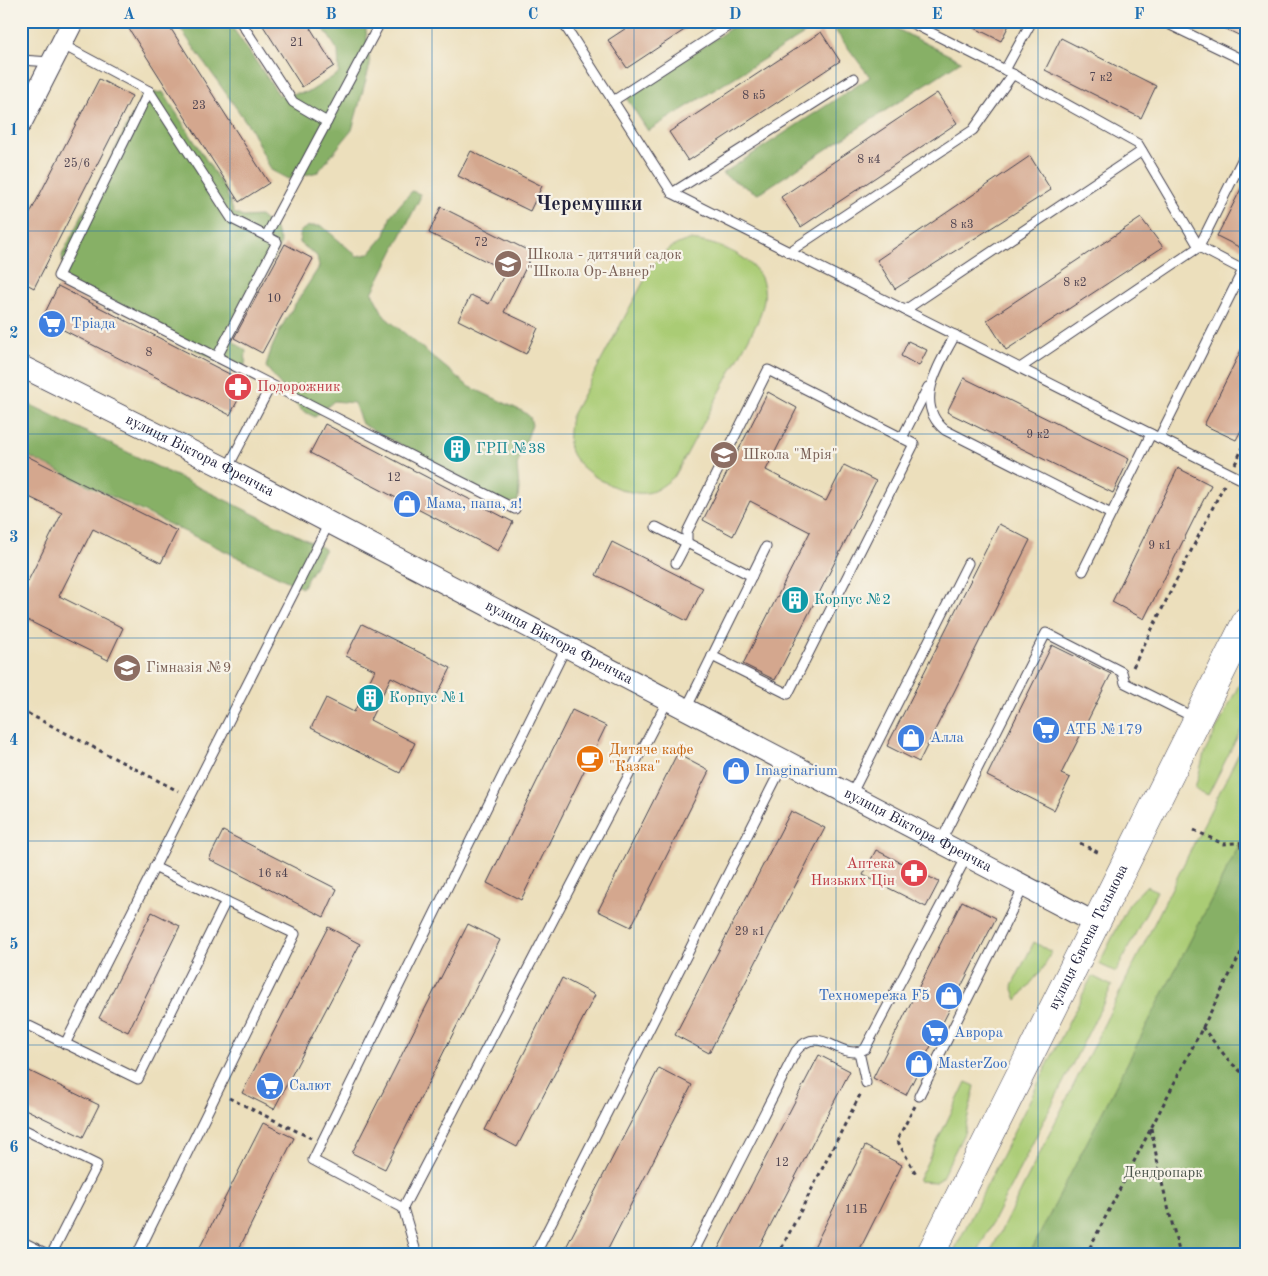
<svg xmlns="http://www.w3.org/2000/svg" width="1268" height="1276" font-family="'Old Standard TT',serif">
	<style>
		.green { fill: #aacc75; stroke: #667758 }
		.forest { fill: #87b066; stroke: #546950 }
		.building { fill: #d4a78e }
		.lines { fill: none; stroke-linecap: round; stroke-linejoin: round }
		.service-casing { stroke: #403e4e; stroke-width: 11 }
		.tertiary-casing { stroke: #403e4e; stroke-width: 23 }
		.primary-casing { stroke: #403e4e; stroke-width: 29 }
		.path { stroke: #403e4e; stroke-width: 3; stroke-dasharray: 4 4; stroke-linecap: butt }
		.service { stroke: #fff; stroke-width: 9 }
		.tertiary { stroke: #fff; stroke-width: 21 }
		.primary { stroke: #fff; stroke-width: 28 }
		.grid { fill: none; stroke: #1f6fb2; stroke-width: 1; stroke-opacity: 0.55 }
		.labels { text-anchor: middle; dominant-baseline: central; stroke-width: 4.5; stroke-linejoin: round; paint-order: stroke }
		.number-label { font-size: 12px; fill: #4e4350 }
		.education-label { font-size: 15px; fill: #785e54; stroke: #f7f3e8; text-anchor: start }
		.shop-label { font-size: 15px; fill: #366cbe; stroke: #f7f3e8; text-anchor: start }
		.health-label { font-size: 15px; fill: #be3a42; stroke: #f7f3e8; text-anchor: start }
		.culture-label { font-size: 15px; fill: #0d838f; stroke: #f7f3e8; text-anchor: start }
		.street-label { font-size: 15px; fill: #22223b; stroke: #f7f3e8 }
		.food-label { font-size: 15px; fill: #c56008; stroke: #f7f3e8; text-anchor: start }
		.park-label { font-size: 15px; fill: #4b554c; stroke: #f7f3e8 }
		.district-label { font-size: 20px; font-weight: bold; fill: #22223b; stroke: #f7f3e8 }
		.neatline { fill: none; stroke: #1f6fb2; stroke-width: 2 }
		.grid-label { font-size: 16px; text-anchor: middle; font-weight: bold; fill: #1f6fb2 }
	</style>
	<rect width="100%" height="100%" fill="#f7f3e8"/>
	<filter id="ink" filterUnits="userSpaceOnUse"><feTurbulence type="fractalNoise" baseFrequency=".02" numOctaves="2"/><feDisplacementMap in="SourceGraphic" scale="10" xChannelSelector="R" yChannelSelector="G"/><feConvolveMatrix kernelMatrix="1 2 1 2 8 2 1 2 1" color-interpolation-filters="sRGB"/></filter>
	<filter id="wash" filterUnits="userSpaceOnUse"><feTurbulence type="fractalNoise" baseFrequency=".0096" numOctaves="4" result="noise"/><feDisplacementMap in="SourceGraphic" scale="20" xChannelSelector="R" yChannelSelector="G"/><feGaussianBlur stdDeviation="1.12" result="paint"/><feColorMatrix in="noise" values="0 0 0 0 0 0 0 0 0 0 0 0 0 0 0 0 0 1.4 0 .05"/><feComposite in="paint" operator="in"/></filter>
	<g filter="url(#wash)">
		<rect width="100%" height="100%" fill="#ecdfbc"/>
		<g class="green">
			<path d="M689 240C716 242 760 257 764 288 766 301 761 312 757 323L675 476C667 482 657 492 646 493 623 496 580 473 571 452 567 441 569 428 571 417L652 266C663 252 672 245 689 240Z"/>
			<path d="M1247 669V718L1208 795 1195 789 1204 754Z"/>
			<path d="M1247 737V1255H989Z"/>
			<path d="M1146 886 1157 891 1116 972 1099 964 1129 904Z"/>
			<path d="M1034 942 1051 952 1044 967 1017 1000 1012 986Z"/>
			<path d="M1092 976 1112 986 976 1255H952Z"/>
			<path d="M966 1082 975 1086 964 1133 941 1179 936 1182 918 1181Z"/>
		</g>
		<g class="forest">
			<path d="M175 21H228L279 95 309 92 339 73 338 51 319 21H365L370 65 352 130 318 172 288 179 271 170 251 129Z"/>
			<path d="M741 21H825L648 131 627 99Z"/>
			<path d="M828 21H881L961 61 758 194 722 174 870 77Z"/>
			<path d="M163 92 226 191 234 213 243 217 260 216 276 230 281 243 232 334 233 341 246 351 245 365 234 370 181 342 131 308 78 291 64 276 62 255 143 94Z"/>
			<path d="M412 191 420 194V198L372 293 385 317 468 386 524 412 530 417 532 425 517 465 519 488 518 501 498 505 433 462 362 424 354 403 334 401 315 417 301 410 266 367C274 331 300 298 319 267L317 256 300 243V231L309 226H322L357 256 369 254 385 235 391 215Z"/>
			<path d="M21 400 325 549 302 588 21 453Z"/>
			<path d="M1247 830V1255H1029Z"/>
		</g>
		<g id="blocks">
			<g class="building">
				<path d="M140 21H166L269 183 239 202 129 29Z"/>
				<path d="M260 21H306L334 66 302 87Z"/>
				<path d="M637 21H698L627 68 608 40Z"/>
				<path d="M961 21H1011L1001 41Z"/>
				<path d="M1209 21H1247V39Z"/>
				<path d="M821 32 840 61 688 161 669 132Z"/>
				<path d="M1061 38 1156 86 1141 118 1045 70Z"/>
				<path d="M99 79 132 96 34 288 21 281V231Z"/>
				<path d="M937 93 957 123 801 227 781 197Z"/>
				<path d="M471 151 542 186 530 211 458 176Z"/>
				<path d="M1030 156 1051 190 895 289 877 260Z"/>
				<path d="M1247 177V251L1217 236Z"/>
				<path d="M441 207 533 253 504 312 538 328 526 354 458 320 471 295 489 304 506 271 429 233Z"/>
				<path d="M1141 218 1163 247 1006 350 987 320Z"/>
				<path d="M285 244 313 259 262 353 234 338Z"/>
				<path d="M58 286 247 383 230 415 42 319Z"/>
				<path d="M1247 338V419L1236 440 1204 425Z"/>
				<path d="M908 341 927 350 919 366 901 356Z"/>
				<path d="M964 378 1129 459 1113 493 947 412Z"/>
				<path d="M768 392 797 408 766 470 826 501 844 465 876 481 775 680 743 664 810 532 750 501 733 536 703 520Z"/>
				<path d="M325 424 513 522 498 551 310 453Z"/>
				<path d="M454 437 467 443 460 461 447 455Z"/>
				<path d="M21 453 177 531 161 563 93 529 59 596 123 628 108 660 21 617V577L28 581 62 513 21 493Z"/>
				<path d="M1178 468 1211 485 1144 619 1112 602Z"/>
				<path d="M999 524 1030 540 919 762 887 746Z"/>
				<path d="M612 542 703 588 687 621 596 575Z"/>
				<path d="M362 624 451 668 435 699 391 677 370 720 415 743 400 773 311 728 326 698 354 712 375 670 346 656Z"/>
				<path d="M1052 645 1111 674 1061 774 1070 778 1054 810 987 776Z"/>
				<path d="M572 710 606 726 521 900 487 883Z"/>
				<path d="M677 754 709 771 631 927 598 911Z"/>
				<path d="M791 811 825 828 709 1053 675 1035Z"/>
				<path d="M223 831 337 889 324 917 209 859Z"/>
				<path d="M876 850 939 882 926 907 863 875Z"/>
				<path d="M962 901 996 918 906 1095 873 1078Z"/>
				<path d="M152 912 180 926 128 1032 99 1018Z"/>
				<path d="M468 924 500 940 385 1169 352 1153Z"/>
				<path d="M328 927 360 944 274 1109 242 1093Z"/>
				<path d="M562 978 595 995 517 1147 485 1130Z"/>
				<path d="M819 1055 850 1071 755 1255H715Z"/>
				<path d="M21 1067 99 1105 83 1137 21 1107Z"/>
				<path d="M659 1068 692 1085 605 1255H562Z"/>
				<path d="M263 1123 294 1138 236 1255H196Z"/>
				<path d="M865 1146 902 1165 857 1255H810Z"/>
			</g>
		</g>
	</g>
	<g filter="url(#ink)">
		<use href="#blocks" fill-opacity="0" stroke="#403e4e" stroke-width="1"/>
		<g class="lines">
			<defs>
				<g id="service">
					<path d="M240 21 293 102 327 122"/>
					<path d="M562 21 672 193 1159 438"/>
					<path d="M908 21 1005 70 1138 144 1199 247 1243 270 1159 438 1247 482"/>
					<path d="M1162 21 1247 62"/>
					<path d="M61 44 149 91 232 219 266 236"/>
					<path d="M21 60 51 62"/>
					<path d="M1005 70 1032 21"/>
					<path d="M149 91 58 276 515 509"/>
					<path d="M613 101 736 21"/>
					<path d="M672 193 854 78"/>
					<path d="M789 252 973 130 1013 74"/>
					<path d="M905 310 1142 151"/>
					<path d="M955 335C940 364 912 403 945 430L1111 514"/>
					<path d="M217 357 277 242 266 236 381 21"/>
					<path d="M1020 368 1199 247 1247 150"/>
					<path d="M902 438 928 387"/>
					<path d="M227 469 271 385"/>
					<path d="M656 527 752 576"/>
					<path d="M676 563 687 542V532L768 370 914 444 788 694 712 656"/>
					<path d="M1083 571 1151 434"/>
					<path d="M686 709 766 547"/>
					<path d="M851 795 968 563"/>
					<path d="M941 841 1046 633 1122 672 1125 683 1195 718"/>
					<path d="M21 1022 138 1079 226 901"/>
					<path d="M65 1044 329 523"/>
					<path d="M859 1052 866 1083"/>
					<path d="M919 1096 1024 886"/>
					<path d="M21 1128 97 1165 51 1255"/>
					<path d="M403 1208 668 700"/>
					<path d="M21 1241 49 1255"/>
					<path d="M137 1255 295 934 154 867"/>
					<path d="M417 1255 403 1208 313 1160 566 647"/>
					<path d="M535 1255 785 761"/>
					<path d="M692 1255 796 1051C821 1021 839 1063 865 1049L967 856"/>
				</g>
				<g id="tertiary">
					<path d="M21 123 73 21"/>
					<path id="s1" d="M21 366 227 469 1095 923"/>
				</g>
				<g id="primary">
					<path id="s2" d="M930 1255 1247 620"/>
				</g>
			</defs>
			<use href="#service" class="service-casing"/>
			<use href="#tertiary" class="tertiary-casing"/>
			<use href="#primary" class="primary-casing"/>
			<g class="path">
				<path d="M1235 464 1247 439"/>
				<path d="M1133 667 1224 485"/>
				<path d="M21 710 178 791"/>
				<path d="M1194 830 1223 844 1247 842"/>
				<path d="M1080 843 1101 854"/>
				<path d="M1240 844 1247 863"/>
				<path d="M1202 1027 1230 1062 1247 1077"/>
				<path d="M229 1098 311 1138"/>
				<path d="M915 1106 897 1140 916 1174"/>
				<path d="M1151 1128 1160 1175 1180 1255"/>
				<path d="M778 1255 861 1093"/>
				<path d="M1086 1255 1247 941"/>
			</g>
			<use href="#service" class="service"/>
			<use href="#tertiary" class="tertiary"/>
			<use href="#primary" class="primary"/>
		</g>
	</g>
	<path class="grid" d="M230 21V1255M432 21V1255M634 21V1255M836 21V1255M1038 21V1255M21 231H1247M21 434H1247M21 638H1247M21 841H1247M21 1045H1247"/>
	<defs>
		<symbol id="school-disc" viewBox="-11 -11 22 22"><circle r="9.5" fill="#8d6e63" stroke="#f7f3e8"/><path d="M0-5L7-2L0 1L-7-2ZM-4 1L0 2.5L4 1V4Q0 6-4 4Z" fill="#fff"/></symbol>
		<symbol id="supermarket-disc" viewBox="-11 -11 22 22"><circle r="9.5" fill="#3f7fe0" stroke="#f7f3e8"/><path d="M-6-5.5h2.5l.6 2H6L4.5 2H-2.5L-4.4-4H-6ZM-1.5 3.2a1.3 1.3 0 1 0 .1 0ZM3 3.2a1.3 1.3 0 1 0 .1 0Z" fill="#fff"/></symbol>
		<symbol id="pharmacy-disc" viewBox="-11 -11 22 22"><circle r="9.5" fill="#e0444e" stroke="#f7f3e8"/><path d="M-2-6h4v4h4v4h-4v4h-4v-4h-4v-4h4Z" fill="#fff"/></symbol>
		<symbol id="building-disc" viewBox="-11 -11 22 22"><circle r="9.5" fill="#0f9aa8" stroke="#f7f3e8"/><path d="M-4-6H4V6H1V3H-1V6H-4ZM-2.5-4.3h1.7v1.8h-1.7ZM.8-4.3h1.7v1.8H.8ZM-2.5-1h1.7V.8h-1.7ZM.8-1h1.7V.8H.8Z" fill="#fff"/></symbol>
		<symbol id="shop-disc" viewBox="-11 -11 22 22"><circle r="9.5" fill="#3f7fe0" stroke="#f7f3e8"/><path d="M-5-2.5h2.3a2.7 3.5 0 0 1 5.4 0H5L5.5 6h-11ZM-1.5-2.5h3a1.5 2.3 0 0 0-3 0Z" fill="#fff"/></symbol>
		<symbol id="cafe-disc" viewBox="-11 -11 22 22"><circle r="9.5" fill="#e8710a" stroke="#f7f3e8"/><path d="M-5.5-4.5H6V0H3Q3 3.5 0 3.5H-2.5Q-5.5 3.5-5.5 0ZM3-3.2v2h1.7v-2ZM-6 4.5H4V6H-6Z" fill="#fff"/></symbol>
	</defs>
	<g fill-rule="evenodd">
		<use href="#school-disc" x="492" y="248" width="32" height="32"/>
		<use href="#supermarket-disc" x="36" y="308" width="32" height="32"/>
		<use href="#pharmacy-disc" x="222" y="371" width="32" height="32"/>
		<use href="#building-disc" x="441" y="433" width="32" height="32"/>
		<use href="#school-disc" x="708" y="439" width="32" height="32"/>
		<use href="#shop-disc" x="391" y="488" width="32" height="32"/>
		<use href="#building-disc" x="779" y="584" width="32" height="32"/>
		<use href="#school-disc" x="111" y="652" width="32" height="32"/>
		<use href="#building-disc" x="354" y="682" width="32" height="32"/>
		<use href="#supermarket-disc" x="1030" y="714" width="32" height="32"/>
		<use href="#shop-disc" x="895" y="722" width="32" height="32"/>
		<use href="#cafe-disc" x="574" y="743" width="32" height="32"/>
		<use href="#shop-disc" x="720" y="755" width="32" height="32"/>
		<use href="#pharmacy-disc" x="898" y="857" width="32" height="32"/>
		<use href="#shop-disc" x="933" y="980" width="32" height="32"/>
		<use href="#supermarket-disc" x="919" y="1017" width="32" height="32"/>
		<use href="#shop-disc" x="903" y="1048" width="32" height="32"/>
		<use href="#supermarket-disc" x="254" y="1070" width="32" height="32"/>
	</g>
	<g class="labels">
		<g class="number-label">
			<text x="297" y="43">21</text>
			<text x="1101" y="78">7 к2</text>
			<text x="754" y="96">8 к5</text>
			<text x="199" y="106">23</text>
			<text x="869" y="160">8 к4</text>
			<text x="77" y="164">25/6</text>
			<text x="962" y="225">8 к3</text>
			<text x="481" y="243">72</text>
			<text x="1075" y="283">8 к2</text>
			<text x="274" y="299">10</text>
			<text x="149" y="353">8</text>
			<text x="1038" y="435">9 к2</text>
			<text x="394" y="478">12</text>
			<text x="1160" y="546">9 к1</text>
			<text x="273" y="874">16 к4</text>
			<text x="750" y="932">29 к1</text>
			<text x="782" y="1163">12</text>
			<text x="856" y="1210">11Б</text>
		</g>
		<g class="education-label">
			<text x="527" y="255">Школа - дитячий садок<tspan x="527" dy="17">"Школа Ор-Авнер"</tspan></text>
			<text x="743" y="455">Школа "Мрія"</text>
			<text x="146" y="668">Гімназія №9</text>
		</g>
		<g class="shop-label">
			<text x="71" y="324">Тріада</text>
			<text x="426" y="504">Мама, папа, я!</text>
			<text x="1065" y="730">АТБ №179</text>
			<text x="930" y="738">Алла</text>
			<text x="755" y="771">Imaginarium</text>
			<text x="930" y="996" text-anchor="end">Техномережа F5</text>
			<text x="954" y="1033">Аврора</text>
			<text x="938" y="1064">MasterZoo</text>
			<text x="289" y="1086">Салют</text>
		</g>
		<g class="health-label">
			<text x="257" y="387">Подорожник</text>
			<text x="895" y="864" text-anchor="end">Аптека<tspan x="895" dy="17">Низьких Цін</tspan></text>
		</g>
		<g class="culture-label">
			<text x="476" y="449">ГРП №38</text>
			<text x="814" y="600">Корпус №2</text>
			<text x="389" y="698">Корпус №1</text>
		</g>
		<g class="street-label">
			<text stroke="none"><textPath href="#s1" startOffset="200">вулиця Віктора Френчка</textPath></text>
			<text stroke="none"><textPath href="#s1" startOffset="605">вулиця Віктора Френчка</textPath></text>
			<text stroke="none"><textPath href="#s1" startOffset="1010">вулиця Віктора Френчка</textPath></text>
			<text stroke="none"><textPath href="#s2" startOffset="355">вулиця Євгена Тельнова</textPath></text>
		</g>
		<g class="food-label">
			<text x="609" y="750">Дитяче кафе<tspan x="609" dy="17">"Казка"</tspan></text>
		</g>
		<g class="park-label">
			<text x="1163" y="1173">Дендропарк</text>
		</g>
		<g class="district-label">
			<text x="589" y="205">Черемушки</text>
		</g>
	</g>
	<rect width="1268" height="1276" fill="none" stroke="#f7f3e8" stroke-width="55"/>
	<rect x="28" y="28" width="1212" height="1220" class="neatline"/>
	<g class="grid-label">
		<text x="129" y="19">A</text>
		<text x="331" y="19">B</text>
		<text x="533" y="19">C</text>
		<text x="735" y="19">D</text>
		<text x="937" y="19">E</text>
		<text x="1139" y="19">F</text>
		<text x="14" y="135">1</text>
		<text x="14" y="338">2</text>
		<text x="14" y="542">3</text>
		<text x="14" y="745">4</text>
		<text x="14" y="949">5</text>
		<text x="14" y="1152">6</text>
	</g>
</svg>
